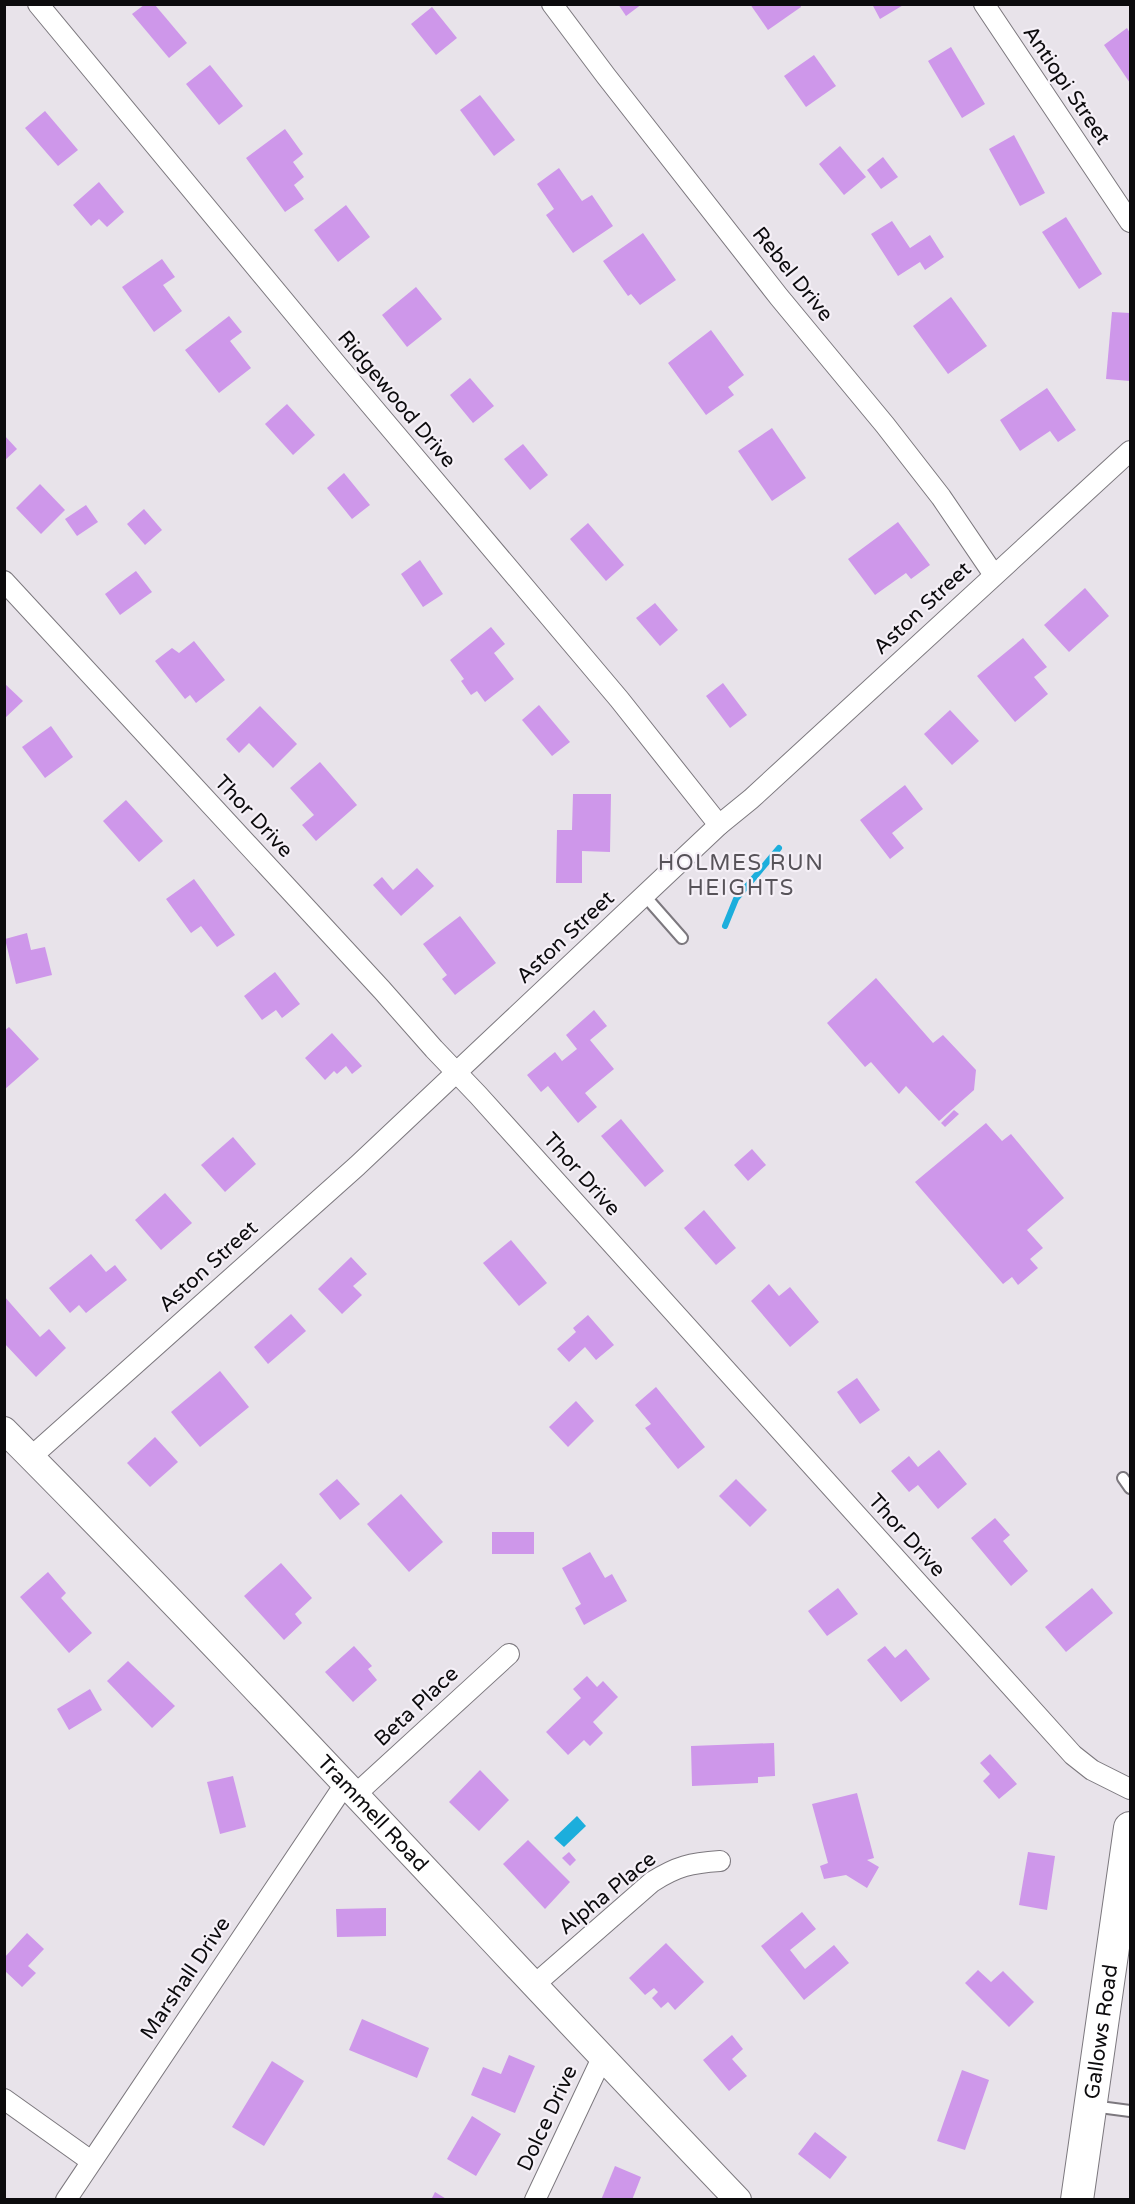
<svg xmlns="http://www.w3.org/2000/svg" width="1135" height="2204" viewBox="0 0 1135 2204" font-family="'Varela Round',sans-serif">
<rect width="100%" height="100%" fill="#e8e3ea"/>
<polygon fill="#1caedc" points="577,1816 586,1826 564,1847 554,1838"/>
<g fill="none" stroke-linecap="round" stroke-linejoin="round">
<polyline stroke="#1caedc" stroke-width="6" points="725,926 736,899 779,848"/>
</g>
<g fill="#ce97ea">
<polygon points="618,4 642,4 626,16"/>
<polygon points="750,4 800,4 801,7 768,30"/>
<polygon points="872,4 905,4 880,19"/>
<polygon points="144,5 155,5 187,43 169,58 132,14"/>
<polygon points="432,7 457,38 436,55 411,24"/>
<polygon points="1127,28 1130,33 1130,83 1104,45"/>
<polygon points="951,47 985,104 962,118 928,61"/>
<polygon points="814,55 836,86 806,107 784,76"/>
<polygon points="210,65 243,106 219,125 186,84"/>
<polygon points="480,95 515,140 494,156 460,110"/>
<polygon points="45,111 78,150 58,166 25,128"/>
<polygon points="285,129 303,154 293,162 304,177 294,185 304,199 285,212 246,158"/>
<polygon points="1014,135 1045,193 1020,206 989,149"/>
<polygon points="840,146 866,177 844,195 819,164"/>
<polygon points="883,157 898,177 881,189 867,170"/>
<polygon points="559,168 582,201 592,195 613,226 573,253 546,215 554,209 537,184"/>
<polygon points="99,182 124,212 107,227 99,219 91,226 73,205"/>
<polygon points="346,205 370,237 338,262 314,230"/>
<polygon points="1066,217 1102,274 1079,289 1042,232"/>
<polygon points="892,221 910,248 930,235 944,257 925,270 920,262 898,276 871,234"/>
<polygon points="643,233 676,280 640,305 631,294 628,296 603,261"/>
<polygon points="162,259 175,277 163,285 182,311 154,332 122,287"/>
<polygon points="416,287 442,319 407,347 382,315"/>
<polygon points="951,297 987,346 948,374 913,326"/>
<polygon points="1112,312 1130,313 1130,381 1106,379"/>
<polygon points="229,316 242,332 230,341 251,368 219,393 185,350"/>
<polygon points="711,330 744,375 728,387 734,395 706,415 668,363"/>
<polygon points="470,378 494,406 473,423 450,395"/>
<polygon points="1047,388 1076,430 1058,442 1050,431 1020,451 1000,420"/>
<polygon points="287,404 315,435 293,455 265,424"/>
<polygon points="772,428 806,478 772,501 738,451"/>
<polygon points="4,435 17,449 4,461"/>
<polygon points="523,444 548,475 530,490 504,459"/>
<polygon points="344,473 370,505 352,519 327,488"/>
<polygon points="40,484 65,510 41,534 16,508"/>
<polygon points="86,505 98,522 77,536 65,519"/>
<polygon points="144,509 162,530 145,545 127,524"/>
<polygon points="898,522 930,565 911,579 906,573 875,595 848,559"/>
<polygon points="588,523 624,565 606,581 570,539"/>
<polygon points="420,560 443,594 423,607 401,574"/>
<polygon points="136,571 152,592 120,615 105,594"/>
<polygon points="1085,588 1109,616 1069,652 1044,625"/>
<polygon points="655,603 678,630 660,646 636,618"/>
<polygon points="491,627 505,644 494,653 514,679 485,702 477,691 471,695 461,681 464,679 450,660"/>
<polygon points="1023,638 1047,667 1034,677 1048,694 1015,722 977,676"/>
<polygon points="194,641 225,680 196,703 190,695 185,699 155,661 172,648 179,653"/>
<polygon points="4,683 23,701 4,719"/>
<polygon points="723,683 747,715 730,728 706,696"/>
<polygon points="539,705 570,742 552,756 522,720"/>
<polygon points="260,706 297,744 273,768 249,743 239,753 226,739"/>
<polygon points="950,710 979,741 952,765 924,734"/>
<polygon points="51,726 73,757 45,778 22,747"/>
<polygon points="320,762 357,805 316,841 302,825 314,815 290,788"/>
<polygon points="905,785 923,809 892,833 904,848 890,859 860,820"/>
<polygon points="573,794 611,794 610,852 582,851 582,883 556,883 557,830 572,830"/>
<polygon points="126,800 163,841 139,862 103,821"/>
<polygon points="417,868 434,886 401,916 373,885 382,877 393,890"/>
<polygon points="194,879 235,935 217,947 201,926 191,933 166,899"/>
<polygon points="460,916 496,963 455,995 442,979 447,975 423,944"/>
<polygon points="27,933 31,950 45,947 52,975 16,984 5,939"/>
<polygon points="275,972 300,1004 282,1018 276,1010 262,1020 244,996"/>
<polygon points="876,978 933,1043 943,1035 976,1070 974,1090 939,1121 906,1086 899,1094 871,1062 865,1067 827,1023"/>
<polygon points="594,1010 607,1026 590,1040 614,1069 585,1093 597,1107 578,1123 548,1086 541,1092 527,1075 555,1052 562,1061 577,1049 566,1035"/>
<polygon points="9,1027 39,1059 4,1090 4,1031"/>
<polygon points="332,1033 362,1066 352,1074 346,1066 337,1074 334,1071 325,1080 305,1058"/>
<polygon points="954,1110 959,1114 945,1127 941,1123"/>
<polygon points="621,1119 664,1171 645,1187 601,1136"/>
<polygon points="986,1123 1002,1141 1011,1134 1064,1198 1027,1230 1043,1248 1030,1259 1038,1268 1018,1285 1012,1277 1003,1284 915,1182"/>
<polygon points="233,1137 256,1164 225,1192 201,1165"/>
<polygon points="752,1149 766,1165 748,1181 734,1165"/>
<polygon points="165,1193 192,1223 161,1250 135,1220"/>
<polygon points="704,1210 736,1248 716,1265 684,1228"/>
<polygon points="511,1240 547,1283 519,1306 483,1263"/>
<polygon points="91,1254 106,1272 115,1265 127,1280 86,1313 79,1305 70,1313 49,1288"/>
<polygon points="351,1257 367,1274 353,1286 362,1295 342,1314 318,1289"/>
<polygon points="769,1284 779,1296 790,1287 819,1322 790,1347 751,1301"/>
<polygon points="4,1296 40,1337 49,1329 66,1348 36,1377 4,1343"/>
<polygon points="291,1314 306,1331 268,1364 254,1347"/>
<polygon points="588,1315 614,1345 596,1360 585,1347 569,1362 557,1349 576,1332 573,1328"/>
<polygon points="220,1371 249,1407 200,1447 171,1412"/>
<polygon points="857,1378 880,1410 860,1424 837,1392"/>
<polygon points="656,1387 705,1447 678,1469 645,1428 651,1424 635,1405"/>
<polygon points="576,1401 594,1421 568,1447 549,1427"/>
<polygon points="155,1437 178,1462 150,1487 127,1463"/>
<polygon points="939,1450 967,1484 938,1509 918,1485 909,1492 891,1471 909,1456 918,1467"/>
<polygon points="337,1479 360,1504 340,1520 319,1494"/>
<polygon points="736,1479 767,1510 750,1527 719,1496"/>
<polygon points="401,1494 443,1542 409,1572 367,1524"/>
<polygon points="995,1518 1010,1535 1003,1541 1028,1571 1011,1586 971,1538"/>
<rect x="492" y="1532" width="42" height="22"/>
<polygon points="590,1552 605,1578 612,1574 627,1601 584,1625 575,1608 581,1604 562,1568"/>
<polygon points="281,1563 312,1598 295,1614 302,1623 284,1640 244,1596"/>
<polygon points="48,1572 66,1593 61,1598 92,1633 69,1653 20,1597"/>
<polygon points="838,1588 858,1614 827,1636 808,1611"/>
<polygon points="1092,1588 1113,1613 1066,1652 1045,1627"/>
<polygon points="354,1646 372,1666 368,1669 377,1680 353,1702 325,1672"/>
<polygon points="885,1646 895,1658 906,1649 930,1679 901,1702 867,1660"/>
<polygon points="128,1661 175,1706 152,1728 107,1681"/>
<polygon points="587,1676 597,1687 603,1681 618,1697 593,1722 603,1733 590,1746 584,1740 568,1755 546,1732 581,1698 573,1689"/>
<polygon points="90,1689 102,1710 69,1730 57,1709"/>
<polygon points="774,1743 775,1776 758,1777 758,1783 692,1786 691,1746"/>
<polygon points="990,1754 1017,1784 999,1799 983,1781 990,1774 980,1763"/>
<polygon points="480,1770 509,1800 479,1831 449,1802"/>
<polygon points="233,1776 246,1827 220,1834 207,1782"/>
<polygon points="857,1793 874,1858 867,1860 879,1867 867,1888 846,1875 824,1879 820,1866 828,1863 812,1804"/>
<polygon points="528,1840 570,1882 545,1909 503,1864"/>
<polygon points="569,1852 576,1860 570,1866 562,1858"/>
<polygon points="1028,1852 1055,1856 1047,1910 1019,1905"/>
<polygon points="386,1908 386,1936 337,1937 336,1909"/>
<polygon points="802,1912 816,1929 790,1950 805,1969 834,1945 849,1963 804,2000 761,1946"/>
<polygon points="27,1933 44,1949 28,1966 36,1973 22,1987 4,1970 4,1958"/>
<polygon points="666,1943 704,1982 675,2010 668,2002 661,2008 652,1998 658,1992 654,1988 645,1995 629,1978"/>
<polygon points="978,1970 991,1982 1003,1971 1034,2002 1009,2027 965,1983"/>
<polygon points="362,2019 429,2048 417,2078 349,2050"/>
<polygon points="732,2035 743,2049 732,2059 747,2076 729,2091 703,2060"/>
<polygon points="509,2055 535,2066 515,2113 471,2095 483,2067 501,2074"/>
<polygon points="272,2061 304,2081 264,2146 232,2127"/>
<polygon points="962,2070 989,2080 965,2150 937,2141"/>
<polygon points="472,2116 501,2134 476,2176 447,2159"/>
<polygon points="815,2132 847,2157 830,2179 798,2154"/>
<polygon points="615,2166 641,2177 632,2200 601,2200"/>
<polygon points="435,2192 448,2200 431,2200"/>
</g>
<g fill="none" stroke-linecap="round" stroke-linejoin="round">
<g stroke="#7c787e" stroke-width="14">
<g id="service">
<polyline points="645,896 682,938"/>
<polyline points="1123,1478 1130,1488"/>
<polyline points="1092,2106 1130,2111"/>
</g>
</g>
<g stroke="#7c787e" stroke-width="22">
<g id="minor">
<polyline points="38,4 337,365 619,699 719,825"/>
<polyline points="552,4 606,76 779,297 885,425 941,497 994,575"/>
<polyline points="984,4 1130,222"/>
<polyline points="4,581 382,990 434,1049 478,1095 1073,1755 1092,1770 1130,1789"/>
<polyline points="31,1457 357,1166 719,825 751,799 1130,451"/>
<polyline points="356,1794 509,1654"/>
<path d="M 534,1985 L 652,1882 C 677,1866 691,1863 720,1861"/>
<polyline points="4,2099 91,2161"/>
<polyline points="66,2200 345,1784"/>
<polyline points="535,2200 602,2058"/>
</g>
</g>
<g stroke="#7c787e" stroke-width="28">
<g id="tertiary">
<path id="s1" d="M 4,1430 C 254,1681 493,1944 738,2200"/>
</g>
</g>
<g stroke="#7c787e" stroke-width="34">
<g id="primary">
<path id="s2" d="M 1077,2200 L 1130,1828"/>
</g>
</g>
<use href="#service" stroke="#fff" stroke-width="10"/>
<use href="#minor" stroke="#fff" stroke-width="20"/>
<use href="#tertiary" stroke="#fff" stroke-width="26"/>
<use href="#primary" stroke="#fff" stroke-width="32"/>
</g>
<g text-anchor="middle" stroke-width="4.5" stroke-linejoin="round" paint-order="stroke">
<g font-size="21" fill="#0c0b0d" stroke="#f5f0f7">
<text transform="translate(1067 85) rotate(56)" y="7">Antiopi Street</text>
<text transform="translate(793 274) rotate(51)" y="7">Rebel Drive</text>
<text transform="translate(397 399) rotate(50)" y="7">Ridgewood Drive</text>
<text transform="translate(922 608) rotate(-43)" y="7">Aston Street</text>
<text transform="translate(254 816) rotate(47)" y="7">Thor Drive</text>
<text transform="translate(565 937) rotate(-43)" y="7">Aston Street</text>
<text transform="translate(582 1174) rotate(48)" y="7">Thor Drive</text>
<text transform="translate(208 1266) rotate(-42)" y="7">Aston Street</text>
<text transform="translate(907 1535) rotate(48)" y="7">Thor Drive</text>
<text transform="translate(416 1706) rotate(-43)" y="7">Beta Place</text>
<text dy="7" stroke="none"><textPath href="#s1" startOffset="532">Trammell Road</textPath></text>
<text transform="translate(607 1893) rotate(-39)" y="7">Alpha Place</text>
<text transform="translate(185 1978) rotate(-56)" y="7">Marshall Drive</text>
<text dy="7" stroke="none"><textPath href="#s2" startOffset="170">Gallows Road</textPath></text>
<text transform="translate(547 2118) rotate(-65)" y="7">Dolce Drive</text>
</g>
<g font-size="22" letter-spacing="1.5" fill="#575359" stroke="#f5f0f7">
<text x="741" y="870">HOLMES RUN<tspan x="741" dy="25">HEIGHTS</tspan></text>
</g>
</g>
<rect width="1135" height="2204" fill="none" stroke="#0c0b0d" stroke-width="12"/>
</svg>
